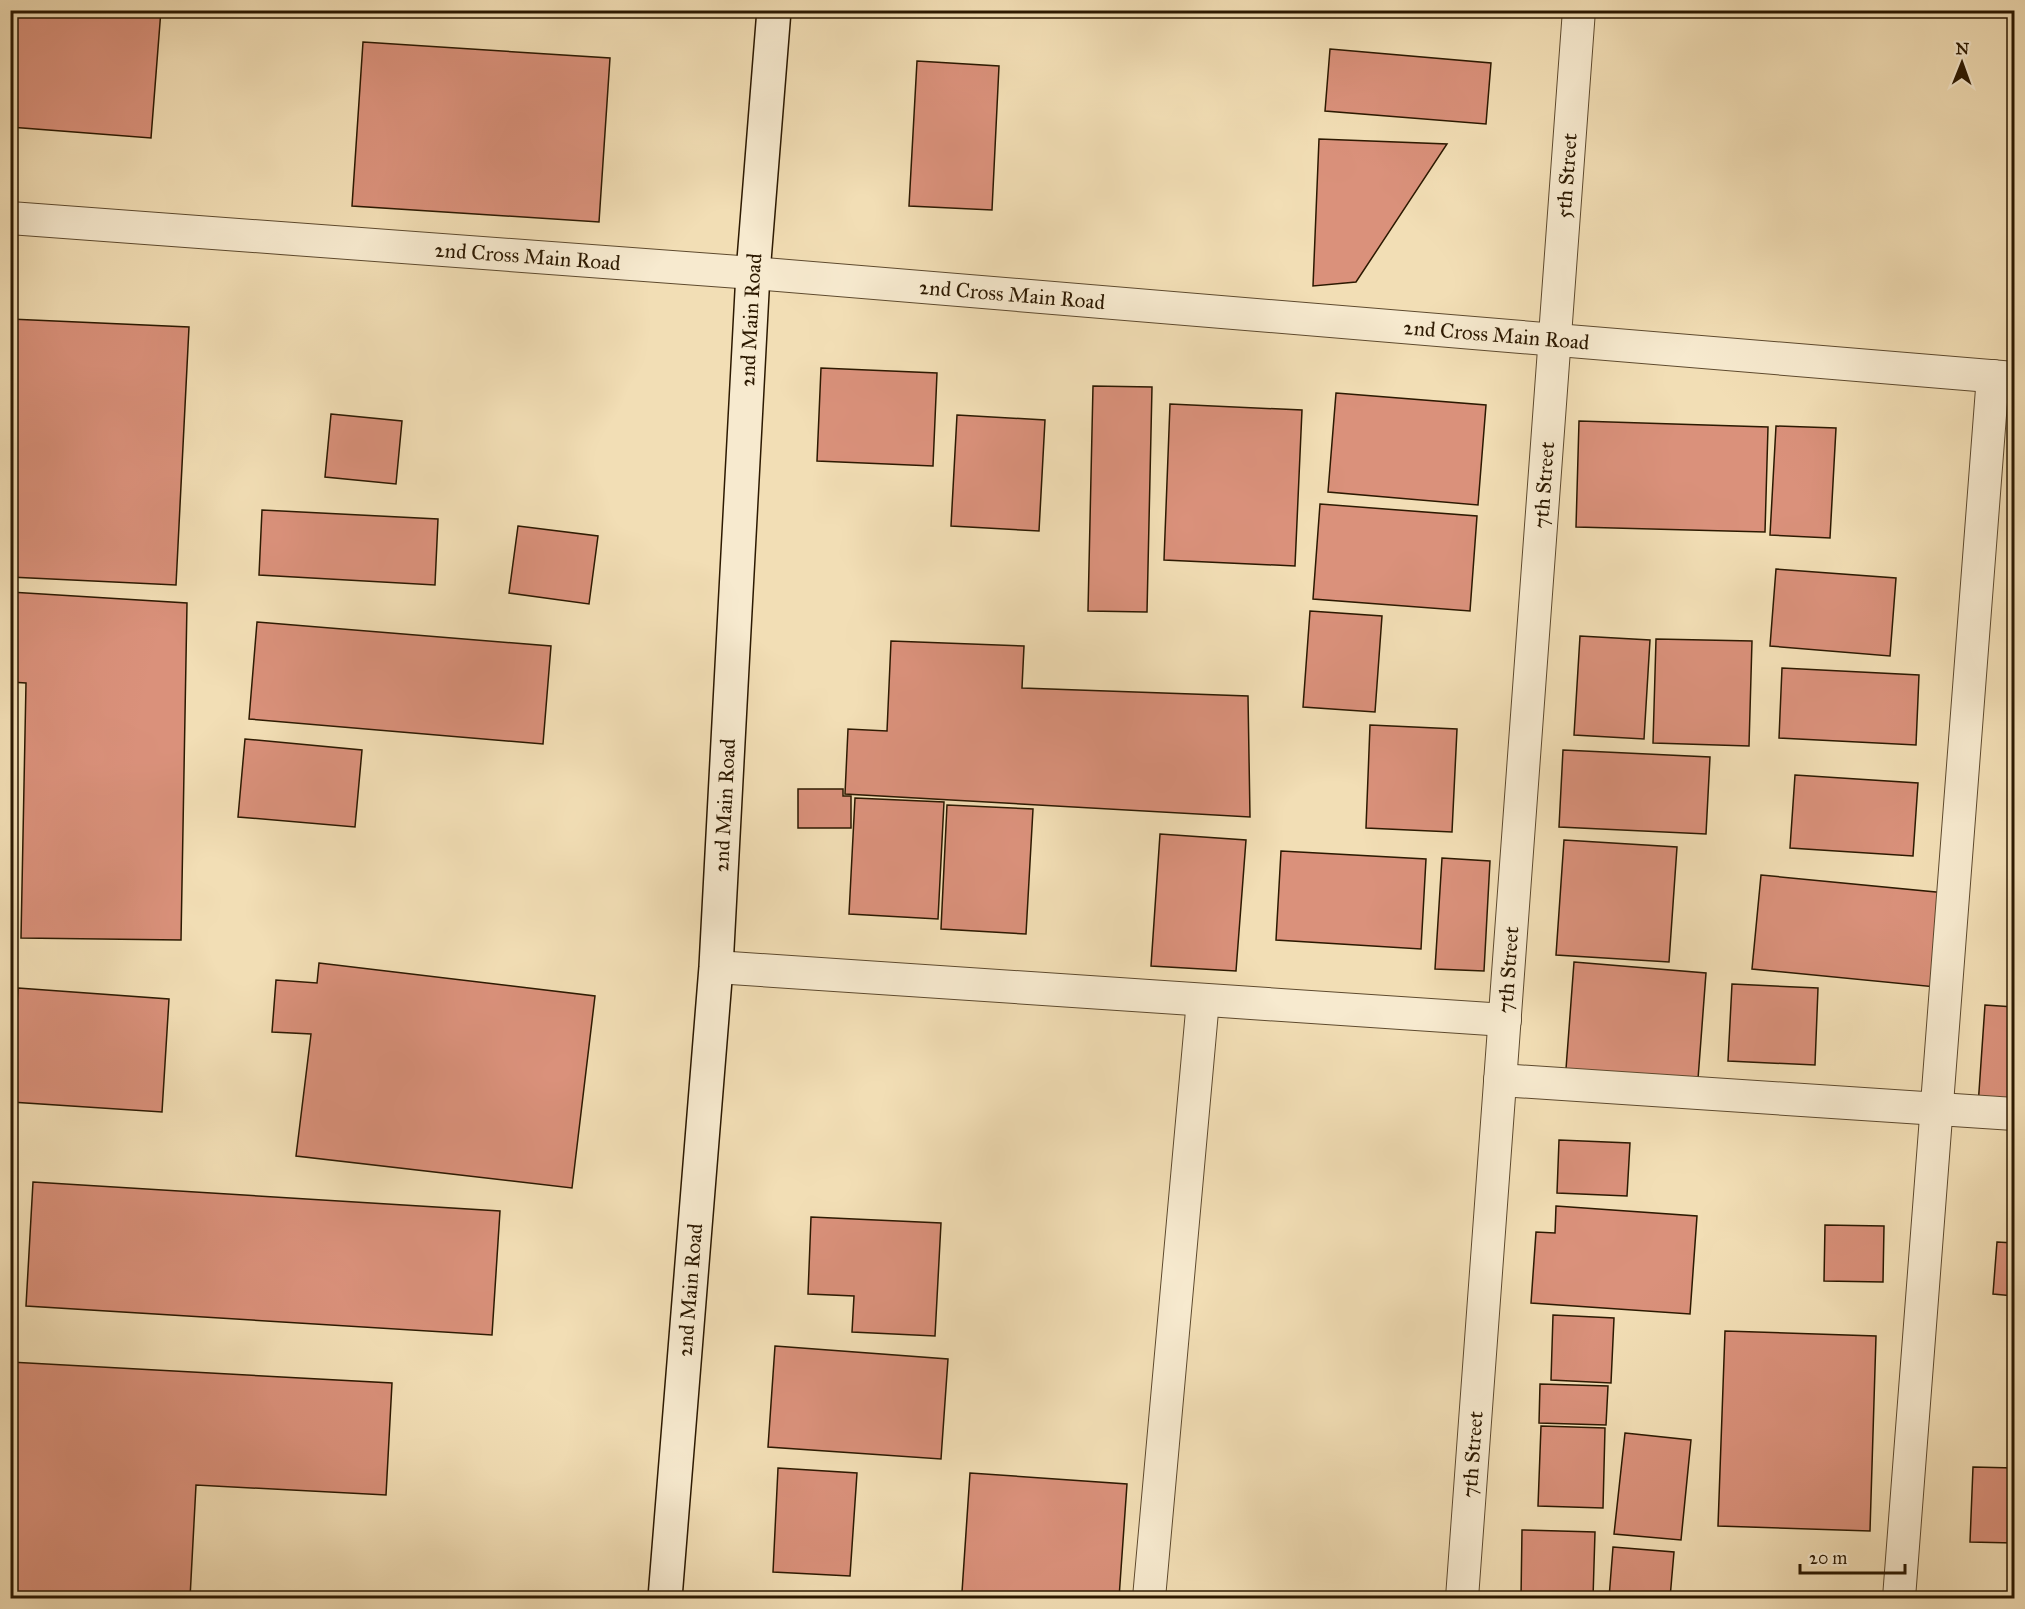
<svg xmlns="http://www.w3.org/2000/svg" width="2025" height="1609" viewBox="0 0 2025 1609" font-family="'IM FELL Great Primer',serif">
<rect width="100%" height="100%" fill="#f2deb5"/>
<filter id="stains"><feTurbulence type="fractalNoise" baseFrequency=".00333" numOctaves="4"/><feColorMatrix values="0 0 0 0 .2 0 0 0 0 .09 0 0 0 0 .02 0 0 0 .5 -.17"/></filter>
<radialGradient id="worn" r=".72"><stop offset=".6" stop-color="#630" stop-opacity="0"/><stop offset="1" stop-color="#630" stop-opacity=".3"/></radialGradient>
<g fill="#da917b" stroke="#2c1901" stroke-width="1.5">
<polygon points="10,10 161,10 151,138 10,127"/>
<polygon points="363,42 610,58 599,222 352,206"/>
<polygon points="1330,49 1491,63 1486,124 1325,111"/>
<polygon points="917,61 999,66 992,210 909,206"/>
<polygon points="1319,139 1447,144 1356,282 1313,286"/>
<polygon points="10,319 189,327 176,585 10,577"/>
<polygon points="821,368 937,373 933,466 817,461"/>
<polygon points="1093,386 1152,387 1147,612 1088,611"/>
<polygon points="1336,393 1486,405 1478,505 1328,492"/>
<polygon points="1170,404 1302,410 1295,566 1164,560"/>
<polygon points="331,414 402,421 396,484 325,477"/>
<polygon points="957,415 1045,420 1039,531 951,526"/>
<polygon points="1579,421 1768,427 1765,532 1576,527"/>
<polygon points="1776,426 1836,428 1830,538 1770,535"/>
<polygon points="1320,504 1477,516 1470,611 1313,599"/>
<polygon points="262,510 438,519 435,585 259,575"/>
<polygon points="518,526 598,536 589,604 509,593"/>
<polygon points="1776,569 1896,578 1890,656 1770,646"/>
<polygon points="10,592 187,603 181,940 21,938 26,683 10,682"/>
<polygon points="1310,611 1382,616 1375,712 1303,707"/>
<polygon points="257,622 551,646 543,744 249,719"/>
<polygon points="1580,636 1650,640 1644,739 1574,735"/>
<polygon points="1656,639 1752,641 1749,746 1653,743"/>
<polygon points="891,641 1024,646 1022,688 1248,696 1250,817 845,794 848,729 887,731"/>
<polygon points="1782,668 1919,675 1916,745 1779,738"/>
<polygon points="1370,725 1457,729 1452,832 1366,828"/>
<polygon points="245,739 362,750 355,827 238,817"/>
<polygon points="1563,750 1710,757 1706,834 1559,827"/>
<polygon points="1795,775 1918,783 1913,856 1790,848"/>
<polygon points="798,789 843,789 843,796 851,796 851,828 798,828"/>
<polygon points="855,798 944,802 938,919 849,914"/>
<polygon points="947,805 1033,809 1026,934 941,929"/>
<polygon points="1160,834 1246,840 1236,971 1151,966"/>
<polygon points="1564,840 1677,847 1669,962 1556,955"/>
<polygon points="1281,851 1426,859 1421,949 1276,940"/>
<polygon points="1442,858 1490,861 1484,971 1435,969"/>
<polygon points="1761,875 1946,893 1936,987 1752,969"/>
<polygon points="1574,962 1706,973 1698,1079 1566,1069"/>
<polygon points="319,963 595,996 572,1188 296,1156 311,1034 272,1032 276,980 317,983"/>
<polygon points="1732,984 1818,988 1815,1065 1728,1061"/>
<polygon points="18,988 169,999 162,1112 11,1102"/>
<polygon points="1985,1005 2014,1007 2014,1108 1978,1106"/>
<polygon points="1559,1140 1630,1143 1627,1196 1557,1193"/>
<polygon points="33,1182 500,1211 492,1335 26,1306"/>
<polygon points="1556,1206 1697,1216 1690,1314 1531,1303 1536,1232 1555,1233"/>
<polygon points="811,1217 941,1223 935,1336 852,1332 854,1296 808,1294"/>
<polygon points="1825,1225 1884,1226 1883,1282 1824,1281"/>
<polygon points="1997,1242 2014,1243 2014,1296 1993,1294"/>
<polygon points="1553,1315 1614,1318 1611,1383 1551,1380"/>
<polygon points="1725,1331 1876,1336 1870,1531 1718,1526"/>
<polygon points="775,1346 948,1359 941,1459 768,1447"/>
<polygon points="10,1362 392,1383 386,1495 196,1485 190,1598 10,1598"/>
<polygon points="1540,1384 1608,1386 1606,1425 1539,1423"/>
<polygon points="1541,1426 1605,1428 1603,1508 1538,1506"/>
<polygon points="1625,1433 1691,1440 1681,1540 1614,1534"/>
<polygon points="1973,1467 2014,1468 2014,1543 1970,1542"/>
<polygon points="778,1468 857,1473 850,1576 773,1572"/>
<polygon points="970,1473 1127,1484 1119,1598 1049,1598 962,1592"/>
<polygon points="1522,1530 1595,1532 1593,1598 1521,1598"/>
<polygon points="1613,1547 1674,1552 1670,1598 1609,1598"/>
</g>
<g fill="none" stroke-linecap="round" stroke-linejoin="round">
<g stroke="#5e4a2e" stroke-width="34">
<g id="street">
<path id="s1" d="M 10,218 L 753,273 L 2014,378"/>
<polyline points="716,967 1505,1020"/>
<polyline points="1500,1080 2014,1114"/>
<polyline points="1149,1598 1203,1000"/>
<path id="s2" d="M 1462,1598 L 1579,10"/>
<polyline points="1899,1598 1993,376"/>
</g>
</g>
<g stroke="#2c1901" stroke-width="36">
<g id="secondary">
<path id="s3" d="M 665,1598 L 716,967 L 753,273 L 774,10"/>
</g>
</g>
<use href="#street" stroke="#f7eacf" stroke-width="32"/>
<use href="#secondary" stroke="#f7eacf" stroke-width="33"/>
</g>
<g text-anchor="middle" stroke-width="4.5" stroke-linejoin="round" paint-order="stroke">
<g font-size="21" fill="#2c1901" stroke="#f7eacf">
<text dy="7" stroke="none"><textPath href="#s2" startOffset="1426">5th Street</textPath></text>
<text dy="7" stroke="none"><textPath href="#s1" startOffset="519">2nd Cross Main Road</textPath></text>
<text dy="7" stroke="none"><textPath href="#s1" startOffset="1005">2nd Cross Main Road</textPath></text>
<text dy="7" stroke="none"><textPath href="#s3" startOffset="1281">2nd Main Road</textPath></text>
<text dy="7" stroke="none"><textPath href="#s1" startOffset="1491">2nd Cross Main Road</textPath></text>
<text dy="7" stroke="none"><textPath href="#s2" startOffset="1116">7th Street</textPath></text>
<text dy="7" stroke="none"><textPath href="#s3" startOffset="795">2nd Main Road</textPath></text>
<text dy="7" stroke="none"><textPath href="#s2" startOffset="630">7th Street</textPath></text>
<text dy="7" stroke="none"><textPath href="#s3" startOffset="309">2nd Main Road</textPath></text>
<text dy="7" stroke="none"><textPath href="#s2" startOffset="144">7th Street</textPath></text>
</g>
</g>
<rect width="2025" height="1609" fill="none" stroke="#f2deb5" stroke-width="36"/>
<rect x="12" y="12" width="2001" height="1585" fill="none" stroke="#2c1901" stroke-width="3"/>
<rect x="18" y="18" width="1989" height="1573" fill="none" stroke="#2c1901" stroke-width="1.5"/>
<g transform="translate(1962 63) rotate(1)" stroke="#f7eacf" stroke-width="4.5" paint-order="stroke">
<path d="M0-4.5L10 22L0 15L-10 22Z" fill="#2c1901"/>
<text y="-9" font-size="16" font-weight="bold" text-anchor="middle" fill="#2c1901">N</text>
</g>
<path d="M1800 1564v9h105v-9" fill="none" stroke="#2c1901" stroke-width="3"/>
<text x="1809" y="1564" font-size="18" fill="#2c1901" stroke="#f7eacf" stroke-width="4.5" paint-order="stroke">20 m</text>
<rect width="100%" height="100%" filter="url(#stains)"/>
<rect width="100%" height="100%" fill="url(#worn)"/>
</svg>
